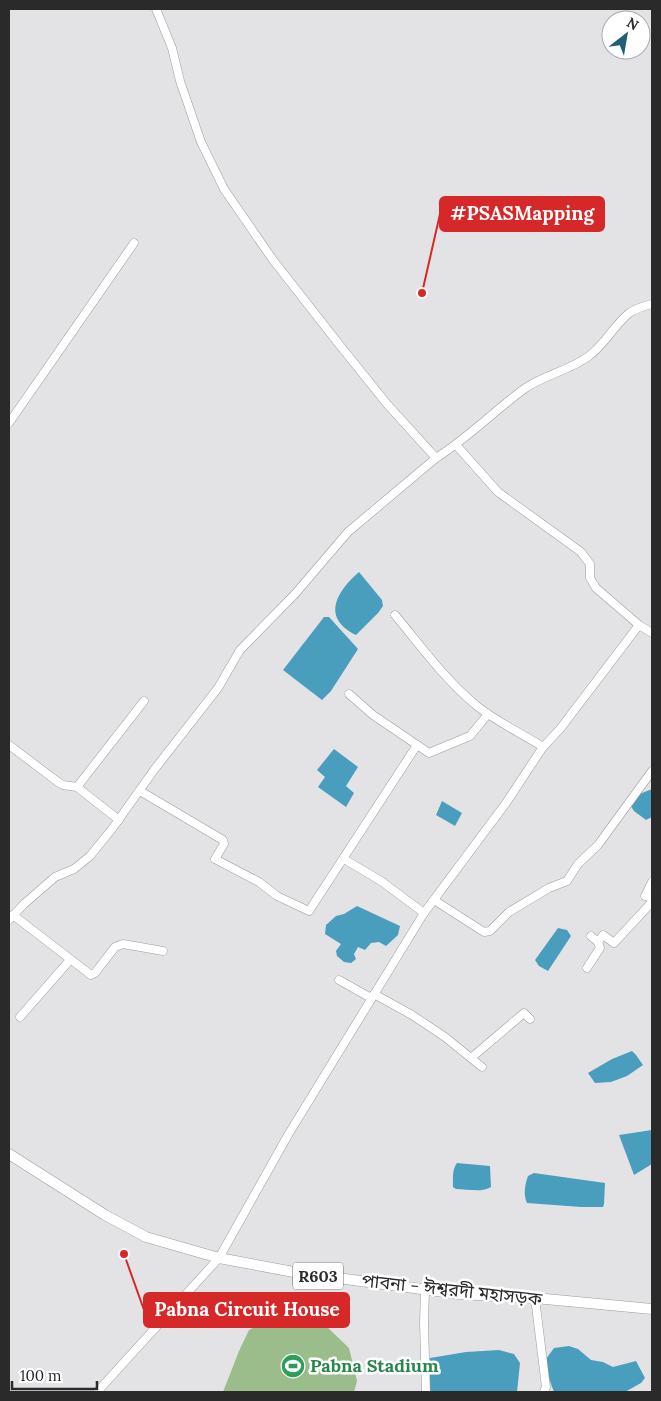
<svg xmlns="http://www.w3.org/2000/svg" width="661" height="1401" viewBox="0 0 661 1401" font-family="Lora,'Noto Sans Bengali',serif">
<rect width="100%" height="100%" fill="#e3e3e6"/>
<polygon fill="#9abd8b" points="301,1316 324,1324 349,1348 357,1381 354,1392 223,1392 239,1351 249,1330 272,1317"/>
<g fill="#4a9ebd">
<path d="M 359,572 L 382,600 L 383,606 L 378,613 L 356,635 C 321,618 336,592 359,572 Z"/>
<polygon points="324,617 329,617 358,649 331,691 322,700 283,670"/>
<polygon points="334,749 358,767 346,786 354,793 346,807 318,787 325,777 317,770"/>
<polygon points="652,789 652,817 646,820 634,811 630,805 637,795"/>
<polygon points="442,801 462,813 455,826 436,815"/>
<polygon points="357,906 400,926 398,935 386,946 379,942 371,943 365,950 358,947 354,954 356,959 351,963 344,962 337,956 336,951 341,944 325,934 326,925 336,916 344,914"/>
<polygon points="558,928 567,930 571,936 548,971 539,966 535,960"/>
<polygon points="632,1051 636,1055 643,1065 627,1076 611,1082 595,1083 588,1073 612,1059"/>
<polygon points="652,1130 652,1164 634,1175 619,1135"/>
<path d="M 457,1163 L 490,1166 L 491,1187 C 482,1193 467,1189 456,1189 L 453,1187 C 453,1179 452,1169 457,1163 Z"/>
<path d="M 534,1173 L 605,1183 L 604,1204 L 603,1207 L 581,1207 L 527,1203 C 523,1195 525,1184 528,1176 Z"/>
<polygon points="569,1346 578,1349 591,1360 603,1362 613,1367 636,1361 645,1378 641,1383 625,1392 554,1392 548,1376 546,1359 554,1348"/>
<polygon points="499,1350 514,1354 520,1363 517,1392 429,1392 430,1358 466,1352"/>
</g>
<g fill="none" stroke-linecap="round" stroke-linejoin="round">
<g stroke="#9c9c9e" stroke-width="9">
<g id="minor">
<path d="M 156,9 L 172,48 L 180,81 L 201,142 L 224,189 L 273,260 L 338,343 L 387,404 L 436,458 C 468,438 494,411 524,389 C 543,375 569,371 589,356 C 605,344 613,327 628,314 C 634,309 644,306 652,304"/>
<polyline points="9,423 134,243"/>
<polyline points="456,445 498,492 581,552 590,564 590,578 596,588 639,625 652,633"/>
<path d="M 395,615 C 421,646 446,681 477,706 C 497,722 521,733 543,747"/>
<polyline points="349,694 373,715 429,753 470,736 488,714"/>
<polyline points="9,745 58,782 63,785 77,787 144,701"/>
<polyline points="77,787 119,820"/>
<polyline points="140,791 223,840 224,844 215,859 259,882 277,896 309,911 417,745"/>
<polyline points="344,859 381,881 424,913"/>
<polyline points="652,882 645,896 652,898"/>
<polyline points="434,900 484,932 490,931 509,912 549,888 567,881 578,864 598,845 652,771"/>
<polyline points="13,915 91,975 95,973 115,947 123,944 163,951"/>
<polyline points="9,920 24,904 55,877 74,869 90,856 112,829 154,770 218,688 240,650 295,594 348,532 436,458"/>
<polyline points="591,936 598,942 603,935 614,943 652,902"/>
<polyline points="587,968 600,948 598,942"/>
<polyline points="339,980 371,998"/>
<polyline points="374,994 412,1015 445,1037 482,1067"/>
<polyline points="20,1017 70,960"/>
<polyline points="471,1058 524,1013 530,1019"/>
<polyline points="425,1289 424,1323 426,1392"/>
<polyline points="535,1298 546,1387 544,1392"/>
<polyline points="97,1392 219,1258 288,1135 424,913 506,803 543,747 560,729 639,625"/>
</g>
</g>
<g stroke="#9c9c9e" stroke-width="11">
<polyline id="major" points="9,1154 105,1215 146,1237 219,1258 299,1273 460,1294 535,1298 652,1309"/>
</g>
<use href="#minor" stroke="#fff" stroke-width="8"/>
<use href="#major" stroke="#fff" stroke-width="10"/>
</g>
<defs>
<g id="stadium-disc" transform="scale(1.25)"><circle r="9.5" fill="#2e9e5b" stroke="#fff"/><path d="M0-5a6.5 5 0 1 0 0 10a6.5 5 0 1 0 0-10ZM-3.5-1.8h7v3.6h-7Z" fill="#fff"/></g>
</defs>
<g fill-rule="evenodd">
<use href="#stadium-disc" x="293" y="1366"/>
</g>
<g text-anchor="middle" stroke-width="5" stroke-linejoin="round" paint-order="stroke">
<rect fill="#fff" stroke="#6a6a6b" stroke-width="1" x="293" y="1262.5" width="50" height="27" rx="4"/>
<g font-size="16" font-weight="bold" fill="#2a2a2b">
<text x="318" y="1282">R603</text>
</g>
<g font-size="18" fill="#2a2a2b" stroke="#fff">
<text transform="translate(452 1290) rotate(6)" y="6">পাবনা - ঈশ্বরদী মহাসড়ক</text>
</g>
<g font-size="18" font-weight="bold" fill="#27864d" stroke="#fff" text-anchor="start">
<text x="310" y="1372">Pabna Stadium</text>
</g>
</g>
<path fill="none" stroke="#d62828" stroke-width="2" d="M422 293L440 214M124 1254L144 1310"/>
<g fill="#d62828" stroke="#fff" stroke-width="2">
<circle cx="422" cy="293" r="5"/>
<circle cx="124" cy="1254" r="5"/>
</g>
<g fill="#d62828" stroke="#d62828" stroke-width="2">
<rect x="440" y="197" width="164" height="34" rx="5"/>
<rect x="144" y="1293" width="205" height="34" rx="5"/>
</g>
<g font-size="19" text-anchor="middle" font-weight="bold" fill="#fff">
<text x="522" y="220">#PSASMapping</text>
<text x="247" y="1316">Pabna Circuit House</text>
</g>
<rect width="661" height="1401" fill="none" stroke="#2a2a2b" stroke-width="20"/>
<g transform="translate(626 35) rotate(31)"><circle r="24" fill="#ffffff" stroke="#aaaaaa"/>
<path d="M0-4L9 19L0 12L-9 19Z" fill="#205f75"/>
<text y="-8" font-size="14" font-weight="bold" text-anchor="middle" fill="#2a2a2b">N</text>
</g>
<path d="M12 1381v8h85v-8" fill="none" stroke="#2a2a2b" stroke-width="2.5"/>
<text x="20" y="1381" font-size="15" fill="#2a2a2b" stroke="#ffffff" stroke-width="4" paint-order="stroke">100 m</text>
</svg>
